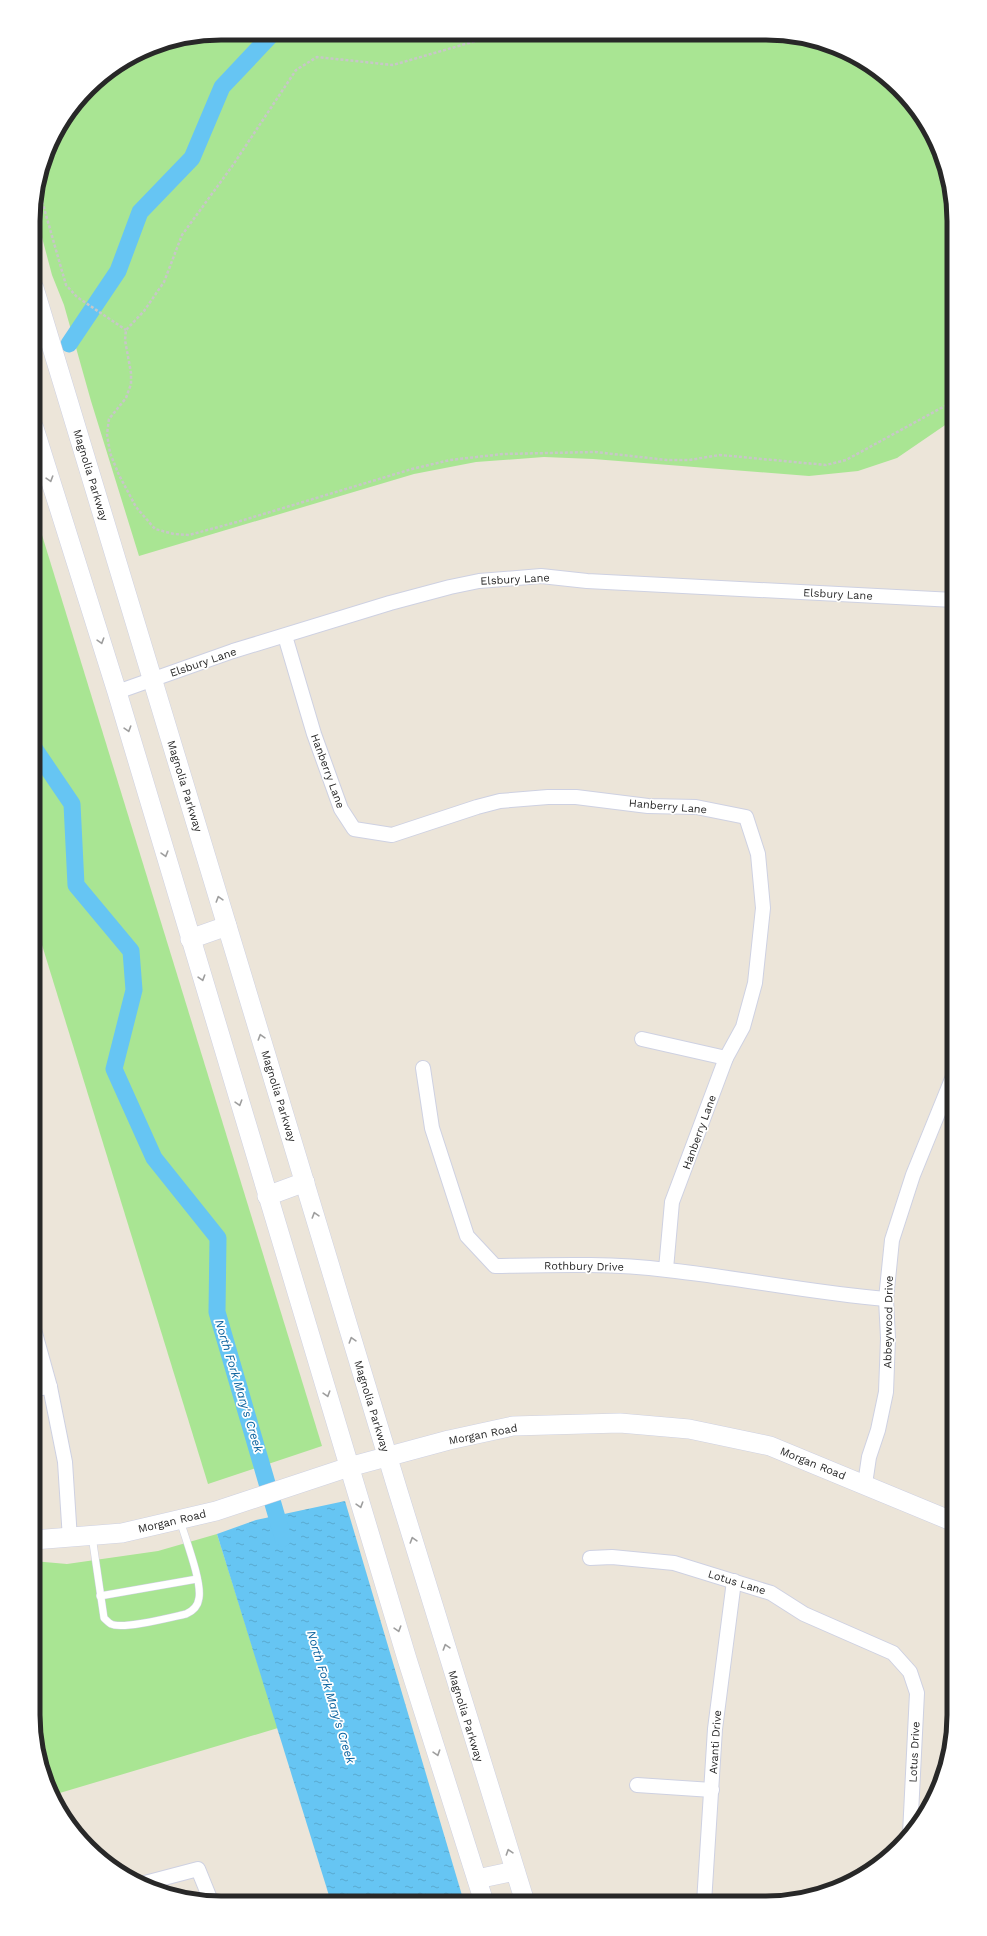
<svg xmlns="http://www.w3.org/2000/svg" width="987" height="1936" viewBox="0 0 987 1936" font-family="'Work Sans',sans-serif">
<defs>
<pattern id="water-ripples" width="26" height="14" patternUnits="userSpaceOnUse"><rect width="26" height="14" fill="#66c5f3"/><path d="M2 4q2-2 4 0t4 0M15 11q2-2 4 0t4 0" fill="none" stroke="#58a9d0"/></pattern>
</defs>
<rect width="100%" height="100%" fill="#ece5d9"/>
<g fill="#a9e593">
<polygon points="221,33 802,37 849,52 890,80 922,117 944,161 954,221 954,419 897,458 858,471 809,476 593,459 544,457 476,462 414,474 139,556 91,401 64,305 52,275 35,211 35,197 53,138 97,80 150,47"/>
<polygon points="34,509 322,1446 208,1484 34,919"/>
<polygon points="217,1534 278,1728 53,1795 43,1775 33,1715 33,1561 67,1564 158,1551"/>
</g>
<polygon fill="url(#water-ripples)" points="345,1501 464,1902 331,1902 217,1534 256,1520"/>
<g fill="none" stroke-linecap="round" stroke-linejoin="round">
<g stroke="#66c5f3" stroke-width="17">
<polyline points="69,344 118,271 140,212 192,158 222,87 273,33"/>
<polyline points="34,748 72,804 76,885 131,951 134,990 114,1069 154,1158 218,1238 217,1312 283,1538"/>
</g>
<g stroke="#ced1e2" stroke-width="8">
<g id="lane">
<path d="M 92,1536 L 104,1618 C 106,1620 109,1623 111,1624 C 122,1630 172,1617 186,1614 C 193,1611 198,1606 199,1598 C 202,1581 185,1538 180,1520"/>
<polyline points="100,1596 197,1579"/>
</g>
</g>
<g stroke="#ced1e2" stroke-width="16">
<g id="street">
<polyline points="285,636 314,734 341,809 354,829 392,835 477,807 500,801 548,797 576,797 648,806 696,807 746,817 758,854 763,908 755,983 743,1027 726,1058 672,1202 666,1269"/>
<polyline points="117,692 233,651 390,603 450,587 479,581 541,576 587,581 954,600"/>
<polyline points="642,1039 726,1058"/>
<path d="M 423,1068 L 432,1128 L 467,1236 L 495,1266 C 553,1265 610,1263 667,1270 C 741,1278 813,1293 886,1299"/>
<polyline points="33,1326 50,1387 65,1462 70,1539"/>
<polyline points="33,1389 50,1387"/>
<polyline points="865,1484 869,1457 878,1430 886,1392 888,1338 886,1299 892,1240 913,1175 954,1074"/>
<polyline points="590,1558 612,1557 674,1563 771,1593 804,1614 893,1653 910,1672 917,1693 910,1834"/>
<polyline points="637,1785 712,1790"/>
<polyline points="141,1884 198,1869 211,1901"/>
<polyline points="704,1903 715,1729 734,1581"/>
</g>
</g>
<g stroke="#ced1e2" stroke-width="20">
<g id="secondary">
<polyline points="34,288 397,1488 525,1902"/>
<polyline points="34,428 117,692 407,1659 484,1902"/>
<polyline points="190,939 227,926"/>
<polyline points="267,1196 305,1182"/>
<polyline points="33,1540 122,1533 216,1511 349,1467 449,1440 513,1426 620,1423 689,1429 770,1446 954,1522"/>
<polyline points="477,1879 515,1871"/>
</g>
</g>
<g stroke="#c7c7c7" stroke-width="2.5" stroke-dasharray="3 2" stroke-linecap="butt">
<polyline points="534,35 493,36 393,65 317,57 296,70 233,165 182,235 164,282 144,311 126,330 125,340 131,373 131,384 126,398 109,419 107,434 110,453 119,475 136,507 155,529 174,534 189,535 237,522 412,469 450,460 503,454 595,452 667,460 689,460 720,455 826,465 846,460 954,401"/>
<polyline points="38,187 66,285 77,297 126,330"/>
</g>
<use href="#lane" stroke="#fff" stroke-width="7"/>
<use href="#street" stroke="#fff" stroke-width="14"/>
<use href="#secondary" stroke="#fff" stroke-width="19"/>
</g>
<defs><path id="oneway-chevron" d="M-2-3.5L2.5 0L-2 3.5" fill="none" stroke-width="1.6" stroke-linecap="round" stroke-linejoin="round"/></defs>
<g stroke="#9e9e9e">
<use href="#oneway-chevron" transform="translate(50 479) rotate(73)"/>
<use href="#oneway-chevron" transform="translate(101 641) rotate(73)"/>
<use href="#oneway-chevron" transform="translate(128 729) rotate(73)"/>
<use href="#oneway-chevron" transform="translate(165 854) rotate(74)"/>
<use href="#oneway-chevron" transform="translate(219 899) rotate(-107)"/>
<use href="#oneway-chevron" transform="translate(202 978) rotate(73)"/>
<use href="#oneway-chevron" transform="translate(261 1037) rotate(-107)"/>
<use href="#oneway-chevron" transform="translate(239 1103) rotate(73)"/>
<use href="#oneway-chevron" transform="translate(315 1215) rotate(-107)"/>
<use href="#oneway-chevron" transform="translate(352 1340) rotate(-107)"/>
<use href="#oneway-chevron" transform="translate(327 1394) rotate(73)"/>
<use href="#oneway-chevron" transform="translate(360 1505) rotate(73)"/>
<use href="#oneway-chevron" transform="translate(413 1540) rotate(-107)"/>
<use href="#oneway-chevron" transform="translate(398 1629) rotate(73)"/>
<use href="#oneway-chevron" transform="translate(446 1647) rotate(-107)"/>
<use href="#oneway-chevron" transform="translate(437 1753) rotate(72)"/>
<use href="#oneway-chevron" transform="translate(509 1852) rotate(-108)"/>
</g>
<g text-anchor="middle" stroke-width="3.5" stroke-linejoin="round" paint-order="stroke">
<g font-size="11" fill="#282828" stroke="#fff">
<text transform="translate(91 475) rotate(73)" y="4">Magnolia Parkway</text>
<text transform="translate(515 579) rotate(-3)" y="4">Elsbury Lane</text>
<text transform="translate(838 594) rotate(3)" y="4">Elsbury Lane</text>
<text transform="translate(203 662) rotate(-19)" y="4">Elsbury Lane</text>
<text transform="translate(328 771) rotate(70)" y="4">Hanberry Lane</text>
<text transform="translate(185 786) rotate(73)" y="4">Magnolia Parkway</text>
<text transform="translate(668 806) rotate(5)" y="4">Hanberry Lane</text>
<text transform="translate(279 1096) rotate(73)" y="4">Magnolia Parkway</text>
<text transform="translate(699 1132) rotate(-70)" y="4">Hanberry Lane</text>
<text transform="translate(584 1266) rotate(1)" y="4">Rothbury Drive</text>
<text transform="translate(888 1322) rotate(-89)" y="4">Abbeywood Drive</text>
<text transform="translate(372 1406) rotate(73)" y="4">Magnolia Parkway</text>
<text transform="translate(483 1434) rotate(-11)" y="4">Morgan Road</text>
<text transform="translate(813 1463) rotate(22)" y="4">Morgan Road</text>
<text transform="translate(172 1521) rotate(-13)" y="4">Morgan Road</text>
<text transform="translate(737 1582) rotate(17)" y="4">Lotus Lane</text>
<text transform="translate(466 1716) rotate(73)" y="4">Magnolia Parkway</text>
<text transform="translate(715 1742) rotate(-86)" y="4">Avanti Drive</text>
<text transform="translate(914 1752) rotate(-87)" y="4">Lotus Drive</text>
</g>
<g font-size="12" font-style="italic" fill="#07609d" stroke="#fff">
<text transform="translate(239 1386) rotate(73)" y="4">North Fork Mary's Creek</text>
<text transform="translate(331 1697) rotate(73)" y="4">North Fork Mary's Creek</text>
</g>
</g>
<path d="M0 0H987V1936H0ZM221 40H766A181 181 0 0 1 947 221V1715A181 181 0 0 1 766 1896H221A181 181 0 0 1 40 1715V221A181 181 0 0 1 221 40Z" fill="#fff" fill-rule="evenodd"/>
<path fill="none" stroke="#282828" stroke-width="5" d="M221 40H766A181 181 0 0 1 947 221V1715A181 181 0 0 1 766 1896H221A181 181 0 0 1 40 1715V221A181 181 0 0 1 221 40Z"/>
</svg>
